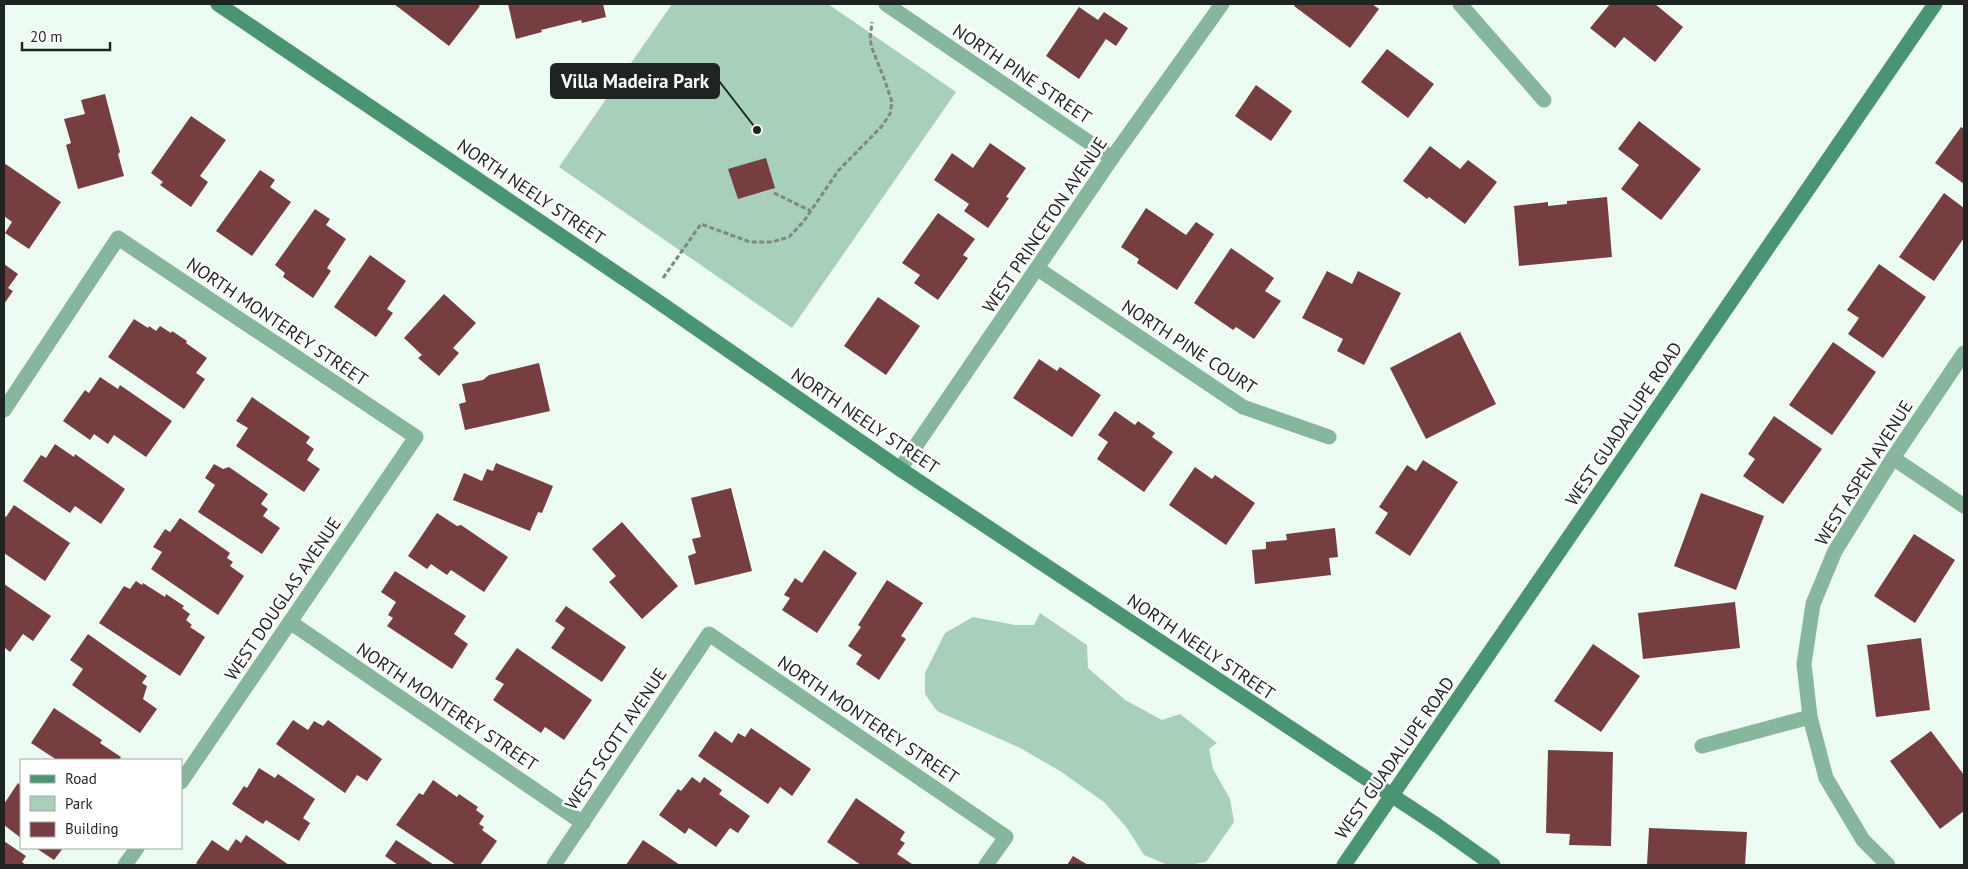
<svg xmlns="http://www.w3.org/2000/svg" width="1968" height="869" viewBox="0 0 1968 869" font-family="'PT Sans',sans-serif">
<rect width="100%" height="100%" fill="#ecfcf3"/>
<g fill="#a7cfba">
<polygon points="672,4 828,4 956,92 792,328 559,167"/>
<polygon points="1040,613 1087,645 1088,668 1125,700 1162,720 1180,714 1217,743 1209,749 1213,769 1230,799 1234,822 1206,862 1188,865 1168,865 1144,855 1127,828 1104,802 1060,771 1020,748 937,711 925,694 925,673 945,633 973,617 1015,625 1034,625"/>
</g>
<g fill="#773e41">
<polygon points="394,4 477,4 480,6 449,46"/>
<polygon points="508,4 603,4 606,17 582,23 581,20 541,30 542,32 516,39"/>
<polygon points="1296,4 1372,4 1379,9 1350,48 1294,6"/>
<polygon points="1610,4 1655,4 1683,27 1655,62 1624,37 1615,48 1590,28"/>
<polygon points="1079,7 1098,20 1104,12 1128,28 1116,46 1106,39 1079,79 1046,56"/>
<polygon points="1387,49 1434,84 1408,118 1361,82"/>
<polygon points="1256,85 1292,111 1271,141 1235,116"/>
<polygon points="105,94 120,152 118,154 124,176 78,189 66,145 71,143 64,119 85,114 81,100"/>
<polygon points="191,116 226,140 200,176 208,182 191,207 160,185 163,182 151,173"/>
<polygon points="1639,121 1701,169 1661,220 1621,189 1639,165 1618,149"/>
<polygon points="1961,127 1964,129 1964,184 1935,163"/>
<polygon points="990,143 1026,168 1006,197 1009,198 988,228 964,211 969,204 934,180 952,153 973,168"/>
<polygon points="1430,146 1460,169 1468,160 1497,182 1465,224 1429,197 1427,199 1403,181"/>
<polygon points="766,158 775,188 738,199 728,169"/>
<polygon points="4,163 61,202 29,249 5,233 12,222 4,216"/>
<polygon points="260,170 275,180 270,187 291,202 252,256 216,231"/>
<polygon points="1944,193 1964,208 1964,238 1934,281 1899,257"/>
<polygon points="1607,197 1612,257 1519,266 1514,206 1548,202 1548,206 1567,204 1567,201"/>
<polygon points="1146,208 1186,235 1196,222 1214,234 1177,290 1137,263 1139,259 1121,247"/>
<polygon points="315,209 330,219 326,225 346,239 327,268 331,271 313,298 283,277 285,273 275,265"/>
<polygon points="938,213 975,239 963,255 968,258 938,300 914,283 920,275 902,263"/>
<polygon points="1231,248 1274,278 1265,291 1281,301 1254,339 1236,327 1233,330 1194,303"/>
<polygon points="370,255 406,281 387,309 393,313 376,337 334,307"/>
<polygon points="4,264 18,274 8,288 13,291 4,304"/>
<polygon points="1879,264 1926,297 1883,358 1848,334 1859,318 1847,310"/>
<polygon points="1327,271 1352,284 1358,271 1401,293 1364,365 1337,351 1343,339 1302,318"/>
<polygon points="444,294 476,323 453,348 459,353 439,376 418,358 422,355 404,338"/>
<polygon points="878,297 920,326 886,375 844,346"/>
<polygon points="134,319 148,328 149,326 156,331 160,326 171,333 172,331 187,341 186,343 207,358 196,373 205,379 184,409 108,357"/>
<polygon points="1460,332 1496,404 1426,439 1390,368"/>
<polygon points="1833,342 1876,372 1832,435 1789,405"/>
<polygon points="1039,359 1057,371 1060,367 1101,395 1072,437 1013,398"/>
<polygon points="539,363 550,411 465,430 459,404 466,402 462,384 483,380 489,375"/>
<polygon points="100,377 118,389 120,385 172,421 146,457 114,435 108,444 94,434 90,440 63,421 85,390 89,393"/>
<polygon points="252,397 310,437 306,443 314,449 307,460 320,469 304,492 236,446 248,428 236,421"/>
<polygon points="1115,411 1135,425 1138,421 1155,433 1152,437 1173,452 1144,492 1097,459 1108,442 1098,435"/>
<polygon points="1774,416 1822,449 1783,504 1743,476 1755,459 1748,454"/>
<polygon points="55,444 74,457 75,454 125,489 101,524 75,506 70,513 23,481 41,455 46,458"/>
<polygon points="1423,460 1458,482 1410,556 1375,533 1388,513 1379,507 1407,465 1416,471"/>
<polygon points="496,463 553,486 542,513 538,512 530,531 453,500 464,473 482,481 487,469 493,471"/>
<polygon points="214,464 223,469 229,467 268,494 261,504 268,509 263,516 280,528 262,554 198,512 215,485 205,478"/>
<polygon points="1195,467 1212,479 1215,475 1255,503 1226,545 1169,505"/>
<polygon points="731,488 752,571 695,585 688,556 696,553 692,539 701,537 691,498"/>
<polygon points="1701,493 1764,516 1736,590 1674,566"/>
<polygon points="14,505 70,543 45,581 4,553 4,515 6,517"/>
<polygon points="437,513 457,526 461,525 508,557 484,592 451,570 447,575 431,564 427,569 408,556"/>
<polygon points="180,518 230,553 227,558 233,562 230,566 244,576 218,615 151,569 162,552 153,547 165,529 170,532"/>
<polygon points="622,522 678,586 642,619 609,582 616,576 592,549"/>
<polygon points="1335,528 1338,557 1329,558 1331,575 1255,584 1252,550 1266,549 1266,542 1287,540 1286,534"/>
<polygon points="1914,534 1955,560 1915,623 1874,596"/>
<polygon points="824,550 857,573 817,633 782,610 790,598 784,595 795,578 802,583"/>
<polygon points="395,571 466,616 454,634 468,644 452,669 387,626 393,618 388,615 396,602 381,592"/>
<polygon points="887,580 923,603 901,636 906,639 879,680 856,664 862,655 848,646 861,627 858,625"/>
<polygon points="136,581 142,585 143,583 165,597 166,594 184,606 182,608 190,614 186,620 192,625 190,627 205,637 180,676 99,623 124,586 130,589"/>
<polygon points="4,584 51,616 33,641 23,634 10,652 4,647"/>
<polygon points="1735,602 1740,648 1643,659 1638,613"/>
<polygon points="566,606 626,647 602,682 551,648 565,628 555,621"/>
<polygon points="88,634 147,676 142,683 147,686 143,699 157,709 140,733 72,685 83,669 70,660"/>
<polygon points="1921,638 1930,710 1876,717 1867,645"/>
<polygon points="1593,644 1640,676 1601,732 1554,701"/>
<polygon points="517,648 592,700 564,740 545,727 541,733 493,700 504,684 495,679"/>
<polygon points="54,708 102,740 100,743 121,757 119,760 57,760 31,743"/>
<polygon points="293,720 308,730 314,721 323,726 328,720 382,759 367,781 357,775 345,793 276,744"/>
<polygon points="751,728 811,769 792,796 780,787 768,804 698,756 715,731 732,743 738,733 745,737"/>
<polygon points="1931,731 1964,775 1964,811 1940,829 1890,761"/>
<polygon points="1548,750 1613,752 1611,846 1569,845 1570,834 1546,833"/>
<polygon points="259,768 275,778 278,774 315,799 303,818 310,823 299,841 266,820 263,824 232,804 244,786 247,788"/>
<polygon points="692,777 700,783 704,777 722,790 719,794 750,816 738,833 730,828 716,847 689,828 685,834 659,815 678,789 681,791"/>
<polygon points="433,780 457,797 459,794 478,807 476,810 484,816 479,824 484,827 482,830 497,841 480,865 456,865 396,825 419,793 423,795"/>
<polygon points="18,783 21,786 21,838 4,825 4,804"/>
<polygon points="856,798 905,832 900,840 905,843 897,854 912,864 911,865 861,865 827,842"/>
<polygon points="1649,828 1747,832 1745,865 1647,865"/>
<polygon points="246,835 289,865 199,865 196,863 212,840 228,851 236,839 241,843"/>
<polygon points="396,840 434,865 398,865 385,856"/>
<polygon points="643,840 680,865 626,865"/>
<polygon points="4,841 26,856 22,862 26,865 4,865"/>
<polygon points="36,848 63,848 54,860"/>
<polygon points="1073,856 1088,865 1067,865"/>
</g>
<g fill="none" stroke-linecap="round" stroke-linejoin="round">
<g stroke="#7e8983" stroke-width="3" stroke-dasharray="5 2.5" stroke-linecap="butt">
<polyline points="774,193 811,211"/>
<polyline points="663,278 701,224 750,242 772,242 789,237 804,221 838,171 882,126 890,114 892,102 885,81 872,48 870,39 872,22"/>
</g>
<g stroke="#86b69c" stroke-width="15">
<polyline points="886,4 1112,158"/>
<polyline points="1460,4 1544,100"/>
<polyline points="1038,269 1243,407 1329,437"/>
<polyline points="4,410 118,238 416,437 181,782"/>
<polyline points="1893,458 1964,506"/>
<polyline points="900,469 1112,158 1222,4"/>
<polyline points="290,622 583,823"/>
<polyline points="1810,717 1826,778 1863,840 1888,865"/>
<polyline points="1702,746 1810,717 1804,664 1813,604 1835,551 1893,458 1964,353"/>
<polyline points="125,865 137,848"/>
<polyline points="554,865 709,634 1006,837 986,865"/>
</g>
<g stroke="#499571" stroke-width="15">
<polyline points="218,4 650,296 900,469 1438,826 1493,865"/>
<polyline points="1344,865 1935,4"/>
</g>
</g>
<g text-anchor="middle" stroke-width="5" stroke-linejoin="round" paint-order="stroke">
<g font-size="18" fill="#1e2421" stroke="#fff">
<text transform="translate(1022 74) rotate(34)" y="6">NORTH PINE STREET</text>
<text transform="translate(531 192) rotate(34)" y="6">NORTH NEELY STREET</text>
<text transform="translate(1045 225) rotate(-56)" y="6">WEST PRINCETON AVENUE</text>
<text transform="translate(277 322) rotate(34)" y="6">NORTH MONTEREY STREET</text>
<text transform="translate(1189 347) rotate(33)" y="6">NORTH PINE COURT</text>
<text transform="translate(865 421) rotate(34)" y="6">NORTH NEELY STREET</text>
<text transform="translate(1624 424) rotate(-56)" y="6">WEST GUADALUPE ROAD</text>
<text transform="translate(1864 473) rotate(-58)" y="6">WEST ASPEN AVENUE</text>
<text transform="translate(283 599) rotate(-56)" y="6">WEST DOUGLAS AVENUE</text>
<text transform="translate(1201 647) rotate(34)" y="6">NORTH NEELY STREET</text>
<text transform="translate(447 707) rotate(34)" y="6">NORTH MONTEREY STREET</text>
<text transform="translate(868 720) rotate(34)" y="6">NORTH MONTEREY STREET</text>
<text transform="translate(616 739) rotate(-56)" y="6">WEST SCOTT AVENUE</text>
<text transform="translate(1395 758) rotate(-55)" y="6">WEST GUADALUPE ROAD</text>
</g>
</g>
<path fill="none" stroke="#1e2421" stroke-width="2" d="M757 130L719 81"/>
<circle fill="#1e2421" stroke="#fff" stroke-width="2" cx="757" cy="130" r="5"/>
<rect fill="#1e2421" stroke="#1e2421" stroke-width="2" x="551" y="64" width="168" height="34" rx="5"/>
<g font-size="19" text-anchor="middle" font-weight="bold" fill="#fff">
<text x="635" y="88">Villa Madeira Park</text>
</g>
<rect width="1968" height="869" fill="none" stroke="#1e2421" stroke-width="10"/>
<rect x="20" y="759" width="162" height="90" fill="#ffffff" stroke="#a5a7a6"/>
<rect x="30" y="775" width="25" height="8" fill="#499571" stroke="#a5a7a6"/>
<text x="65" y="784" font-size="15" fill="#1e2421">Road</text>
<rect x="30" y="796" width="25" height="15" fill="#a7cfba" stroke="#a5a7a6"/>
<text x="65" y="809" font-size="15" fill="#1e2421">Park</text>
<rect x="30" y="822" width="25" height="15" fill="#773e41" stroke="#a5a7a6"/>
<text x="65" y="834" font-size="15" fill="#1e2421">Building</text>
<path d="M22 42v8h88v-8" fill="none" stroke="#1e2421" stroke-width="2.5"/>
<text x="30" y="42" font-size="15" fill="#1e2421" stroke="#ffffff" stroke-width="4" paint-order="stroke">20 m</text>
</svg>
